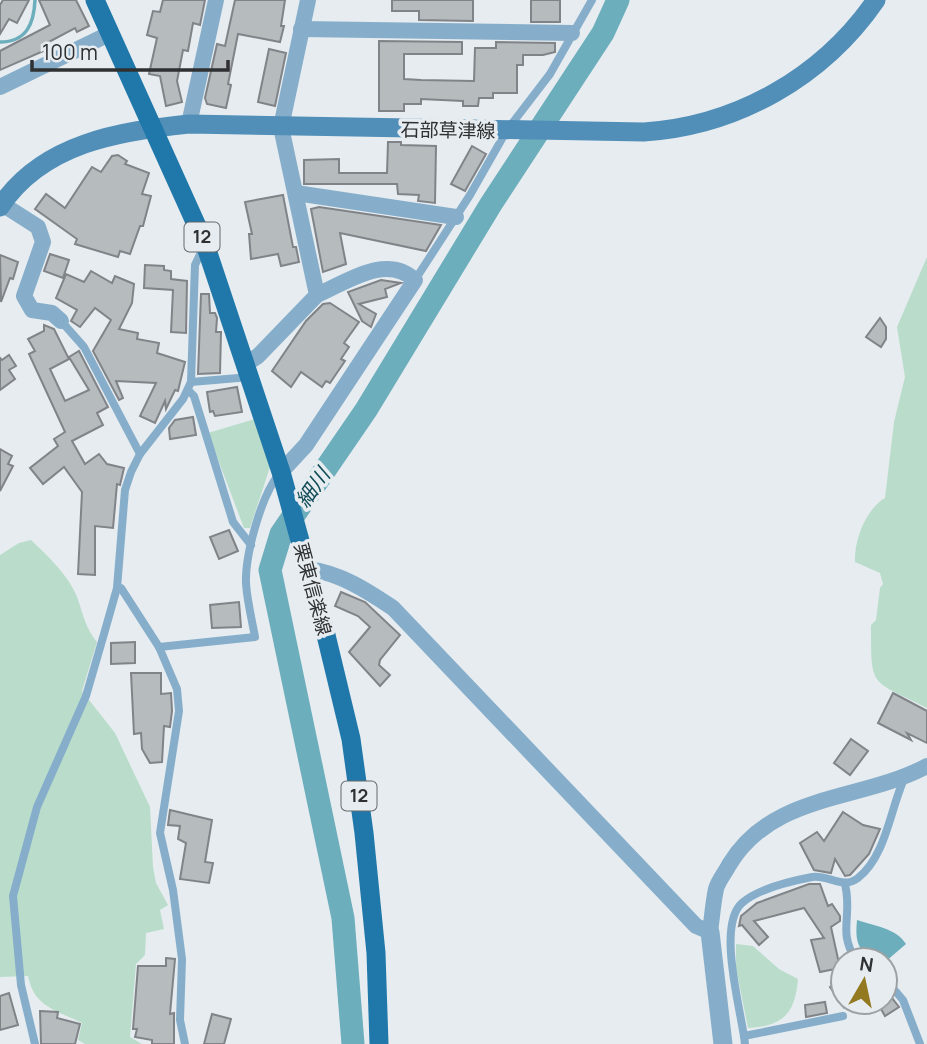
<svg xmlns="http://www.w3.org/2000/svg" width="927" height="1044" viewBox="0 0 927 1044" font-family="Manrope,'Noto Sans JP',sans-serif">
<rect width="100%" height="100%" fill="#e6ecf0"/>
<g fill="#baddcb">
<path d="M 927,257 L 927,708 C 870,679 871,690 871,625 L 876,620 L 880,588 L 883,584 L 880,573 L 855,562 C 854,540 866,509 885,498 L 894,422 L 905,377 L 897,327 Z"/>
<polygon points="255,419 270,467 250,528 244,528 208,433"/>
<path d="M 31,540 C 47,555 69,576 77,597 C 83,613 85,628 97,642 L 82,691 L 115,733 L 150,807 L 153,867 L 156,883 L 168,905 L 160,910 L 164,929 L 146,933 L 145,955 L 136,964 L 130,1037 L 142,1044 L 85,1044 L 78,1040 L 82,1023 C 56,1010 34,1007 28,976 L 0,977 L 0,555 L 19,543 Z"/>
<path d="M 736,944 L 753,946 L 779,969 L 798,979 C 795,1014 783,1026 748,1028 L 736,968 Z"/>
</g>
<path fill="#6caebc" d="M 857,920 C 874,926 896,928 906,944 L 885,962 C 862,953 854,950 857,920 Z"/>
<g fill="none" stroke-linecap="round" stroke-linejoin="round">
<path stroke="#6caebc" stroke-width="3.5" d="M 0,42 C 27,42 34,23 35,0"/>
<polyline stroke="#6caebc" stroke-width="23" points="353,1044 343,918 270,570 281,534 366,410 491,204 603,33 618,0"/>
</g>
<g fill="#b6bbbe" stroke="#808488" stroke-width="2">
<polygon points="3,0 29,0 17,23 9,19 0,34 0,5"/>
<polygon points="39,0 76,0 89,26 77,32 75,28 45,44 48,49 0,70 0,51 50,25"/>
<polygon points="163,0 205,0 200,25 193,23 188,51 183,50 177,81 182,102 166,106 160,76 149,74 157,38 147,35 153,11 160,12"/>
<polygon points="235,0 285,0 281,26 284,26 280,42 238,34 228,84 231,85 226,108 207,104 205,98 217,44 225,46"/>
<polygon points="392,0 473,0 473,21 419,20 419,11 392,11"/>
<rect x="531" y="0" width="29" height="22"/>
<polygon points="379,41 462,42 462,54 404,54 404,79 421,80 474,81 475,48 496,48 496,42 555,43 555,52 543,55 523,55 523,65 517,65 517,93 493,93 493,98 479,98 478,106 463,106 463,101 421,99 421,104 404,104 404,111 379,111"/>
<polygon points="269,49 286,53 275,106 258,102"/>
<polygon points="388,142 401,142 401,145 436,146 435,203 418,201 419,195 398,194 397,184 304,184 304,160 339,159 339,173 387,173"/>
<polygon points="472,146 486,154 465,191 451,184"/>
<polygon points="118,155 127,161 125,164 149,173 142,194 151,196 143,226 140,226 130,254 120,251 118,257 75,244 77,239 35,209 46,194 65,208 92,167 101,172 112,156"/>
<polygon points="283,195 293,247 296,247 299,262 281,266 278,254 251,259 249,234 252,234 245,202"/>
<polygon points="319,207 441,225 426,251 340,233 346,264 323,272 311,209"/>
<polygon points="50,254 69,260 63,278 44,271"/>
<polygon points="0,255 18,262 13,279 10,278 1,302"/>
<polygon points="145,265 164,266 164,270 171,271 171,279 187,281 186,333 171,332 173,290 144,288"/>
<polygon points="91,271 112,283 115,276 134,284 132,303 119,329 138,333 137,339 159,343 157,353 185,362 178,391 175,390 166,409 165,401 155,423 140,416 156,383 116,381 123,398 119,400 93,351 111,320 95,308 80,327 71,321 77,310 56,298 66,274 84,282"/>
<polygon points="381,280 401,283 385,289 387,297 359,304 376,314 371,327 362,321 348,292"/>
<polygon points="201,294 209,294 210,313 215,313 217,318 216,332 221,332 220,373 198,374"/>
<polygon points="330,303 359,322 344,343 349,347 341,359 345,361 330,383 326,381 322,387 301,372 291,387 272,371 306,321 323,304"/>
<polygon points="880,318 886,327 886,339 881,347 866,337"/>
<polygon points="44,325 54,329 69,359 50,369 65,401 89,390 69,357 79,351 108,407 97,413 103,425 72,441 85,464 99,454 107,464 124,468 120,485 117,484 113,528 95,526 95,575 78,574 82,492 64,467 43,484 30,468 58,446 54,439 65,432 29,354 35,351 28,339 44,331"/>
<polygon points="9,355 16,366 9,370 15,379 0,390 0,358 2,360"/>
<polygon points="237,387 242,412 215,416 213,411 210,412 207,392"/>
<polygon points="193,417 196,435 170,439 169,428 175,420"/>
<polygon points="0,449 12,456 8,464 13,466 0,491"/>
<polygon points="229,530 238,551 219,559 210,537"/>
<polygon points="341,592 365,602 400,635 380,660 379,665 390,675 380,686 349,652 370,627 358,616 335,606"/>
<polygon points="239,602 241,627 212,628 210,605"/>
<polygon points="135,642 135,663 111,664 111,643"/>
<polygon points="131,673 161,673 161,694 171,693 172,711 170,727 164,726 162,762 150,763 142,749 141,733 134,734"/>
<polygon points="893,693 927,711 927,743 907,733 911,740 878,723"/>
<polygon points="851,739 868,751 850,775 834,763"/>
<polygon points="170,810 212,820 205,862 213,863 209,883 180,879 186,843 178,839 180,826 168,825"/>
<polygon points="843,812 863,825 880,829 869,854 850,875 845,876 835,859 831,873 814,870 800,843 817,832 824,841"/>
<polygon points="809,884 820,884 828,906 832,904 840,916 840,921 831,927 840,968 820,972 811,940 824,938 804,908 754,921 768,937 759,945 742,925 739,926 741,916 757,903"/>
<polygon points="166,958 175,959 170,1014 174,1013 174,1044 152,1044 152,1040 135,1037 137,1029 133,1029 138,966 166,966"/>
<polygon points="843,978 843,1006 830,987"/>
<polygon points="885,989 899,1007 885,1016 877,1002 885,1002"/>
<polygon points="9,993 18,1025 0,1030 0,996"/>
<polygon points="825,1002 827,1013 806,1017 805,1005"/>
<polygon points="40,1011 58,1012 57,1018 80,1024 75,1044 41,1044"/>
<polygon points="212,1014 231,1019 224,1044 204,1044"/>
</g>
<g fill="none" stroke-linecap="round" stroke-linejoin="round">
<g stroke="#86aeca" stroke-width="8">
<polyline points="415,280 470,195 507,130 550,74 592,0"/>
<polyline points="61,321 84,347 140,454"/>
<polyline points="191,382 250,377"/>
<polyline points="188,390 194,396 233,522 251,545"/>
<polyline points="117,588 121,588 159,647 177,689 179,711 160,833 173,890 182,959 180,1020 185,1044"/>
<path d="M 159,647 L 255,637 C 252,620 247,601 246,583 C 245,555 261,496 279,474"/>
<path d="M 845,884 C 853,917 837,931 856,960"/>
<polyline points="885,979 903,1000 920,1044"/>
<polyline points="744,1036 843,1016"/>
<polyline points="35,1044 21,985 13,896 37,807 86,696 104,634 117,588 125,490 131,472 140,454 183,399 191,382 195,265 204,246"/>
<path d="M 745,1044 C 742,1013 716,926 742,903 C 758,889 791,881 812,877 C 828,874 843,890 858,878 C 886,856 890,810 904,779"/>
</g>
<g stroke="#86aeca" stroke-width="16">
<polyline points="301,29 572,33"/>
<polyline points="0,87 111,33"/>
<polyline points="189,124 216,0"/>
<polyline points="296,193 456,217"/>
<polyline points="2,204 38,227 43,242 24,296 32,310 52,313 61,321"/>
<polyline points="246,364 258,356 317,295 281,127 308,0"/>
<path d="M 281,472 L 306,445 L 415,280 C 386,253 347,282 317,295"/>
<path d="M 308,569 C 340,573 366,590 393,608 L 696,926 L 710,932 C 712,918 713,903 716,889 C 718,881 725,873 729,865 C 773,792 860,802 927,766"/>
</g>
<polyline stroke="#86aeca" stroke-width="19" points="710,932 723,1044"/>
<path stroke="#518fb8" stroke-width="19" d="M 0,207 C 42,143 120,131 189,124 L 644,132 C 737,126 823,77 876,0"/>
<polyline stroke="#2078aa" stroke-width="19" points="95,0 205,244 281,472 325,631 351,739 364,833 376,953 379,1044"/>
</g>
<g text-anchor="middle" stroke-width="7" stroke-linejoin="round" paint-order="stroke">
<g fill="#e6ecf0" stroke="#65686b" stroke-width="2">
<rect x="184.5" y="222.5" width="35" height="29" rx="5"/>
<rect x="341.5" y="781.5" width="35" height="29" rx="5"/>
</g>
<g font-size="18" font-weight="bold" fill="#2e3032">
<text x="202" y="243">12</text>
<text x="359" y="802">12</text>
</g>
<g font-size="19" fill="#2e3032" stroke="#e6ecf0">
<text transform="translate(448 130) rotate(1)" y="7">石部草津線</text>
<text transform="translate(313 589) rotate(75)" y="7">栗東信楽線</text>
</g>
<g font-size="21" font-style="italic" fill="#114c57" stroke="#e6ecf0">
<text transform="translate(313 488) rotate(-55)" y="7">細川</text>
</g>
</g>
<g transform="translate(864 981) rotate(9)"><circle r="33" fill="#e6ecf0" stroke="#9ca1a4" stroke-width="2"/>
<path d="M0-5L12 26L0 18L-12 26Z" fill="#937920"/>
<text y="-10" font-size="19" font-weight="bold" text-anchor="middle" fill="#2e3032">N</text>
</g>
<path d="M32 60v10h196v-10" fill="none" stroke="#2e3032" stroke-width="3.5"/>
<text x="42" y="60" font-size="21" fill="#2e3032" stroke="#e6ecf0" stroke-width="5" paint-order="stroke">100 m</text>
</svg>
